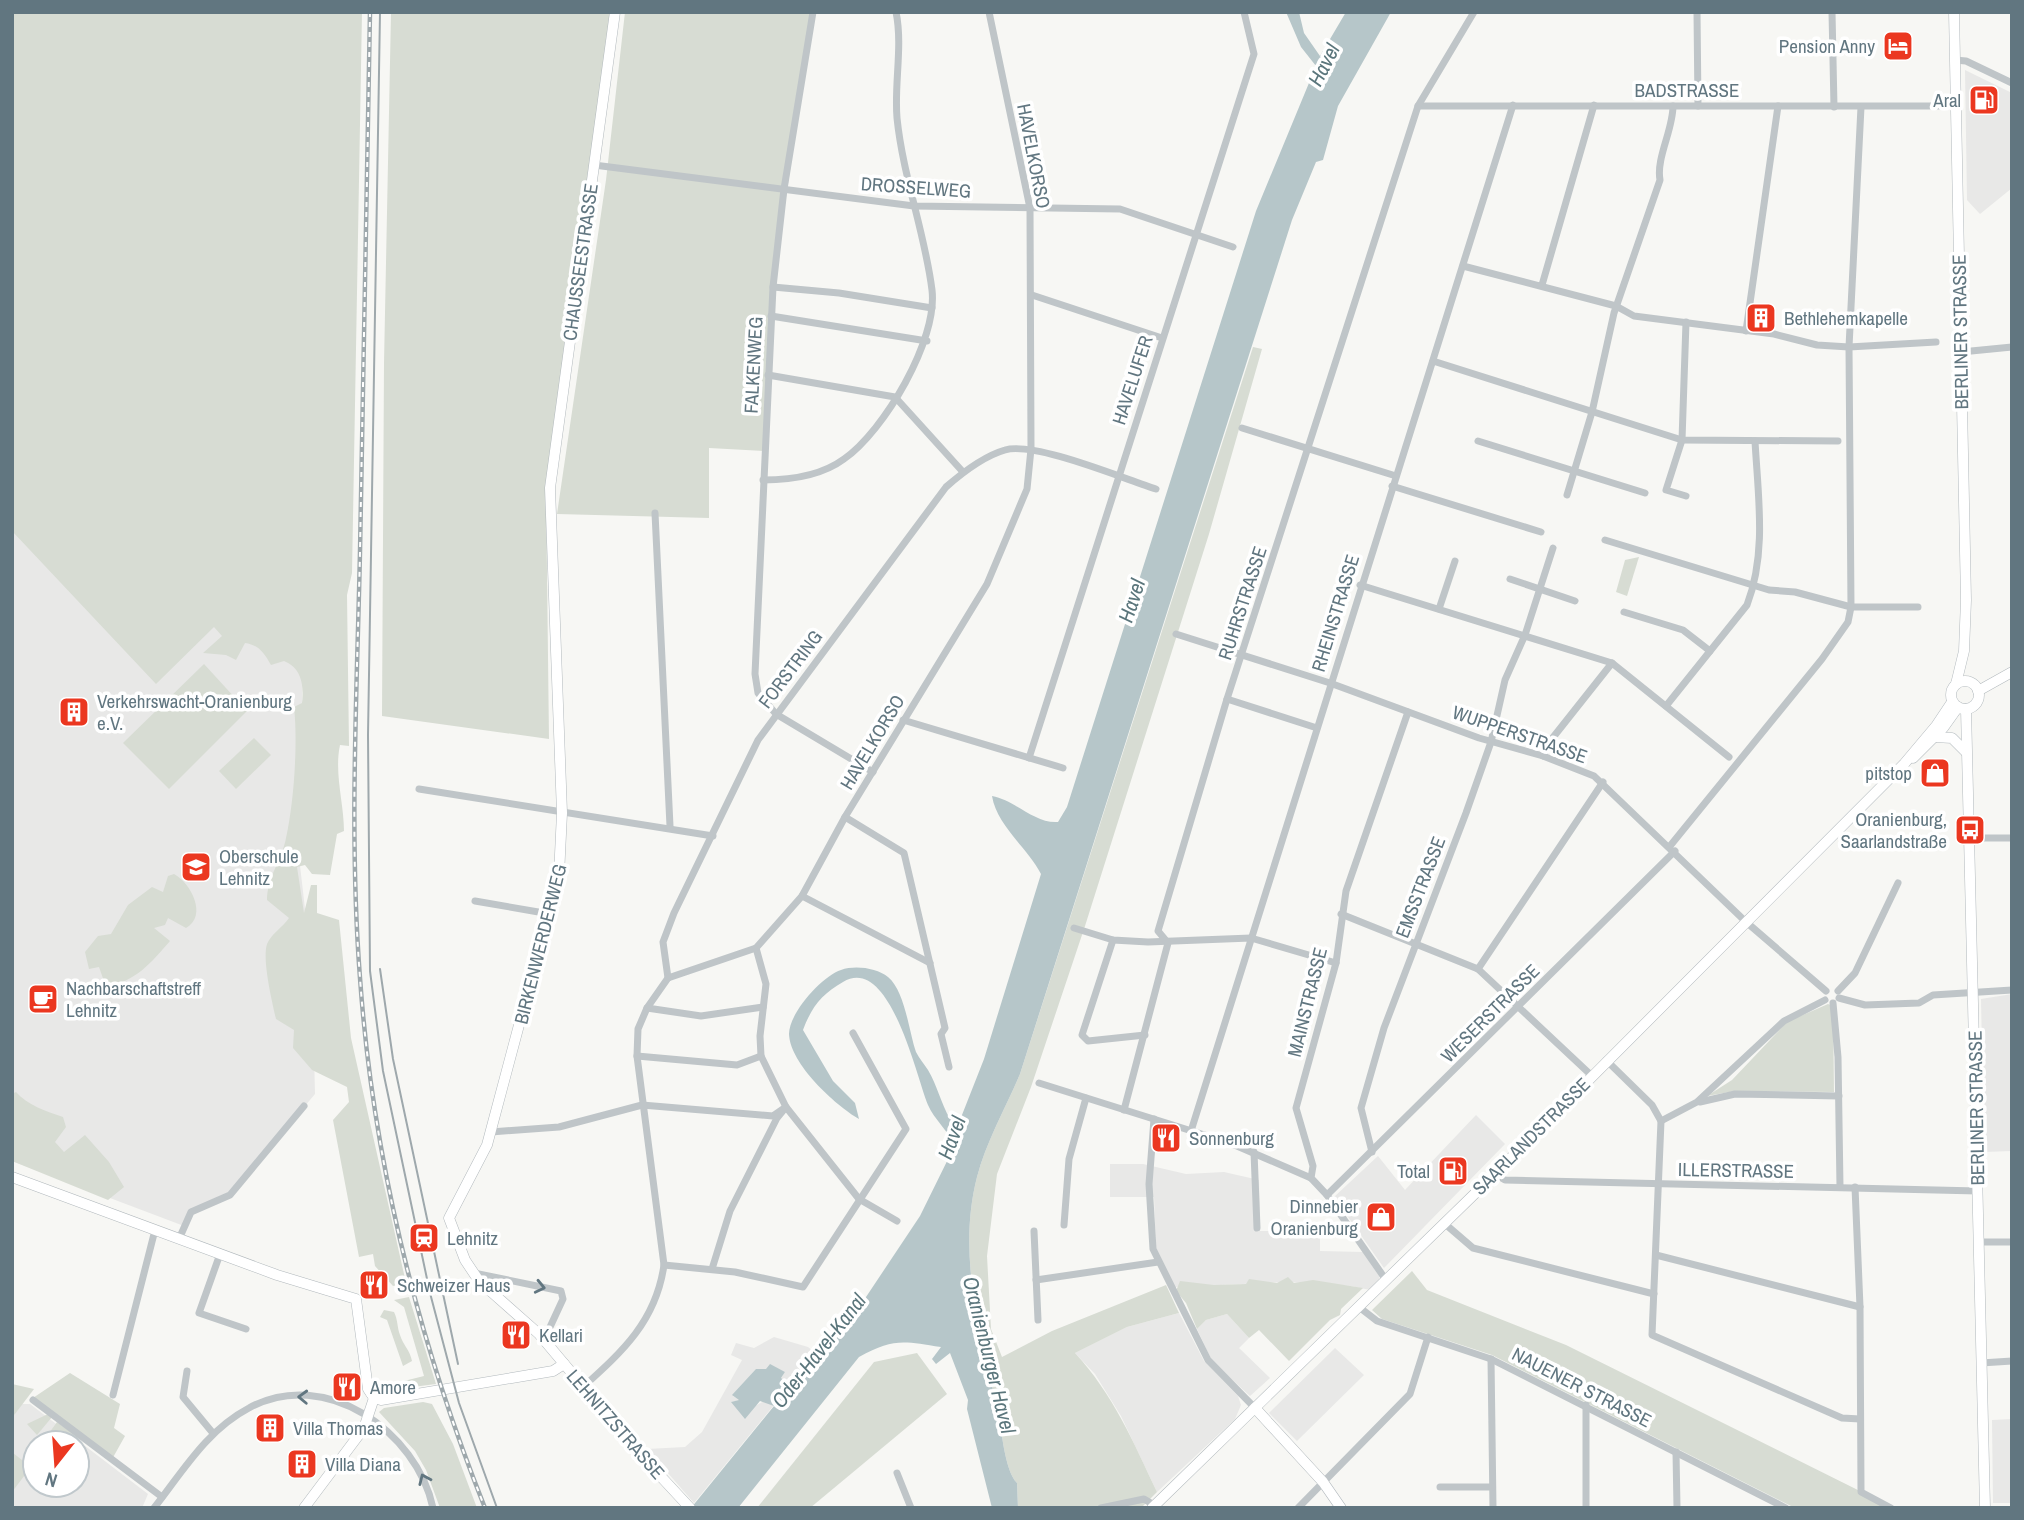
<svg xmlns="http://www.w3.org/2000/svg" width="2024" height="1520" viewBox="0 0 2024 1520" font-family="'Archivo Narrow',sans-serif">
<rect width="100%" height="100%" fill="#f7f7f4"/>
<g fill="#e8e8e7" fill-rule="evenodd">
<polygon points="1965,70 2012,93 2012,188 1980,214 1967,200"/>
<polygon points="12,306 308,481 298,848 312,970 315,1094 230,1195 191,1212 184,1226 12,1161"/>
<polygon points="2012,994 2012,1151 1984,1152 1981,999"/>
<polygon points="1476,1115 1505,1144 1384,1268 1334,1197 1378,1156 1405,1190"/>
<polygon points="1110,1164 1143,1164 1186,1174 1224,1172 1259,1180 1260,1231 1320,1231 1320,1251 1363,1252 1379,1276 1380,1281 1370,1290 1351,1286 1288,1282 1175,1287 1156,1248 1154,1197 1110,1197"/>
<polygon points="1179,1313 1204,1361 1238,1396 1241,1405 1235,1419 1157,1492 1121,1416 1095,1374 1075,1353 1127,1327"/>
<polygon points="1227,1314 1249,1338 1239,1348 1270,1378 1250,1396 1212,1361 1197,1329 1206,1320"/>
<polygon points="774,1337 808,1347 819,1356 791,1386 781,1378 785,1372 776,1368 766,1369 733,1396 740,1400 731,1402 755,1406 764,1401 774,1405 694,1503 647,1449 685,1447 702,1432 742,1360 731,1355 736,1343 754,1348"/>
<polygon points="1335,1348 1364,1375 1297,1441 1269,1413"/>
<path d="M 22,1404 L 30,1404 L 148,1494 L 142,1508 L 12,1508 L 12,1418 ZM 35,1443 L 77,1443 L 77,1485 L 35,1485 Z"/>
<polygon points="2012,1419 2012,1503 1993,1503 1992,1420"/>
</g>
<g fill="#d7dcd3">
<path d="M 12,12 L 362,12 L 352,573 L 347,595 L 349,746 L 340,745 C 334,773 344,803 344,831 L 337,834 L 330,875 L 312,874 L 305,865 L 297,867 L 304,913 L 311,885 L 317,885 L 317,913 L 339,920 L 351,1038 L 406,1283 L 393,1286 L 375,1266 L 373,1254 L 359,1257 L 333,1120 L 349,1102 L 347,1087 L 312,1070 L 293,1048 L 294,1030 L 276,1019 C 272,1001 262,960 267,944 C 271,934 283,927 289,918 L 267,900 C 267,877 282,860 286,838 C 294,802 298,743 294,707 L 302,703 C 304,686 302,668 284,661 L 271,665 C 264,653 259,645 245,643 L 236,660 L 226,655 L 203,653 L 222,636 L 214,627 L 156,684 L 12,531 Z"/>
<polygon points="391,12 611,12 546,489 549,739 382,716 384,363"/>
<polygon points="625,12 813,12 773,287 765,451 709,448 709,518 557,514 606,180"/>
<path d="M 1253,347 L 1262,349 L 1209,534 L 1085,926 L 1031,1087 L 997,1174 L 987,1256 L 991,1329 L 1002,1357 L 1052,1331 L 1166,1285 L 1179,1313 L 1127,1327 L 1075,1353 C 1113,1394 1134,1443 1157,1492 L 1141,1508 L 1018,1508 L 1017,1483 C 1004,1470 1002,1428 997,1408 C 980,1333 957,1254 977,1177 C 986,1142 1006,1107 1020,1074 Z"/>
<polygon points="1639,557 1627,596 1616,592 1625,560"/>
<polygon points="204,664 247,711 169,789 123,743"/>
<polygon points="254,738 271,755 236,789 219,771"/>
<path d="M 174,874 C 191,883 208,916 186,928 L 168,918 L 165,925 L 154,928 L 170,941 C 150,964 136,981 106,987 L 99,967 L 89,969 L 85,952 L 98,936 L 111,934 L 128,905 L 152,887 L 163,892 L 168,876 Z"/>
<polygon points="1828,1004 1833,1006 1834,1092 1735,1091 1707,1096 1732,1080 1787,1022"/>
<path d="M 16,1092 C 27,1105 46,1111 63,1117 L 66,1127 L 55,1142 L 64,1152 L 85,1135 L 109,1162 L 124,1187 L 108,1200 L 12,1161 L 12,1094 Z"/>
<polygon points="1412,1271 1427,1290 1566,1345 1894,1508 1795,1508 1492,1355 1382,1319 1372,1310"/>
<polygon points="1288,1277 1294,1283 1313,1280 1363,1288 1341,1309 1340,1315 1330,1320 1289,1361 1259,1330 1249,1338 1227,1314 1206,1320 1197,1329 1186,1303 1176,1291 1180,1281 1214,1285 1246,1284 1249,1279 1277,1283"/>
<polygon points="409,1297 436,1384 382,1391 380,1387 424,1376 404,1307 394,1300"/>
<path d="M 384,1310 L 394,1312 C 398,1320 397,1327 400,1335 C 403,1345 410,1350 412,1361 L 403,1366 L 387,1320 L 380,1317 Z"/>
<polygon points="917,1353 947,1394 810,1508 757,1508 874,1362"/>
<polygon points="70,1373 120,1404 114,1428 125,1436 111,1461 52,1417 37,1435 27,1424 48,1414 30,1400"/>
<polygon points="12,1384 34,1389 12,1418"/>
<polygon points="423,1402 432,1404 453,1444 477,1508 440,1508 426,1470 415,1451 379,1412 384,1408"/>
<polygon points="57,1422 78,1437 74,1443 56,1443 47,1436"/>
<polygon points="13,1453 31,1467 12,1492 12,1455"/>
</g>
<path fill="#b6c6c9" d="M 1286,12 L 1299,12 L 1304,33 L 1320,56 L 1346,12 L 1391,12 L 1338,106 L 1323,160 L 1316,162 L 1292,220 L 1020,1074 C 1006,1107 986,1142 977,1177 C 957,1254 980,1333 997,1408 C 1002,1428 1004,1470 1017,1483 L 1018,1508 L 992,1508 L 967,1409 L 968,1400 L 950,1353 L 936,1364 L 932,1359 L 941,1347 C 903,1341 893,1338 859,1357 L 738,1508 L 691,1508 L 774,1406 L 760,1401 L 745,1419 L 731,1402 L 739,1400 L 732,1395 L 756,1369 L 766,1369 L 770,1364 L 785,1372 L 781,1378 L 791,1385 L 850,1321 L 920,1216 L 955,1145 C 948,1131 934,1119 928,1105 C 916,1076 890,954 843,982 C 822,994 812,1006 803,1030 L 833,1081 L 855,1103 L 859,1119 C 835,1105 790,1064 789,1034 C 789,1013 822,976 841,970 C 855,965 877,968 888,977 C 905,991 909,1032 916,1052 C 919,1058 924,1064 928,1070 C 937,1085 941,1103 950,1119 L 960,1120 L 984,1059 L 1041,874 C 1027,847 997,826 992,796 C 1015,800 1035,824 1058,822 L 1067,807 L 1256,211 L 1316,66 L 1301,47 Z"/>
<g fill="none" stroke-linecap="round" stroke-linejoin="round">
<g stroke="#b2b9bd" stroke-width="11">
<g id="secondary">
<polyline points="615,12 550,488 562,813 559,875 487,1145 449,1218 465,1260 479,1281 539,1334 640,1454 690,1508"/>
<polyline points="1954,12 1966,600 1964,651 1956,684"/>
<circle cx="1965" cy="695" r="14"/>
<polyline points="1978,691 2012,672"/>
<polyline points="1966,709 1985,1508"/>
<polyline points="1935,737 1952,738 1966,752"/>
<polyline points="1913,758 1943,728 1958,707"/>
<polyline points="12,1177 277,1275 356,1299 368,1389 374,1398"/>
<polyline points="374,1398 381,1400 553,1371 564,1364"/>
<polyline points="1255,1408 1323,1482 1341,1508"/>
<polyline points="304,1508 364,1428 374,1398"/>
<polyline points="1152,1508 1495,1174 1904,764 1936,726 1952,702"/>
</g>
</g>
<g stroke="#bfc5c8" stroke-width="7">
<polyline points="813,12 784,189 773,287 755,674 758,693 776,714 873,772"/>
<polyline points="1697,12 1698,106"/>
<polyline points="1832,12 1834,107"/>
<polyline points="1955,60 1966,61 2012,83"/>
<polyline points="1418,106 1956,106"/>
<polyline points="594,165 914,206 1120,209 1233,247"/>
<polyline points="1463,266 1616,306 1634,316 1774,334 1817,345 1849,347 1936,342"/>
<polyline points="1542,285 1594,105"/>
<polyline points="773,287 839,293 932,308"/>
<polyline points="1032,295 1162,338"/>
<polyline points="771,316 927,341"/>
<polyline points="1686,322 1682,440 1666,490 1686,496"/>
<polyline points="1746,331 1778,106"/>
<polyline points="1961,352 2012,347"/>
<polyline points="1433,361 1682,440 1838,441"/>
<polyline points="768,375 895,397 963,472"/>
<polyline points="1242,428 1396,476"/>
<polyline points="1478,441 1645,493"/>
<path d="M 763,480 C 791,480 821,476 844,459 C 884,431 938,340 932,290 C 925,233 903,177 897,118 C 894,84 903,46 896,12"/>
<polyline points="1392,486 1541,532"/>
<path d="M 1567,495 L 1592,412 L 1614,313 L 1660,180 C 1656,158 1673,130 1673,106"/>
<polyline points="655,513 670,826"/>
<polyline points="1605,540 1769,590 1795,592 1851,607 1918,607"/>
<polyline points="1510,579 1575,601"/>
<polyline points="1360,585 1612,663 1729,757"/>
<polyline points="1439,609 1455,561"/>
<polyline points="1624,612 1683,630 1710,651"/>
<polyline points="1176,634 1330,683 1479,738 1543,756 1594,776 1745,921 1826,991"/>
<polyline points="1227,699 1317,728"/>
<path d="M 1666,706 L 1747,605 C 1767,553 1758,496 1755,441"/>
<polyline points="903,720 1063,768"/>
<polyline points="1543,756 1547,745 1612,663"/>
<polyline points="1029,758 1254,54 1244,12"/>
<polyline points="419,789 713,836"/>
<polyline points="845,817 904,853 945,1028 941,1034 949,1067"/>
<polyline points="1970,838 2012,838"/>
<polyline points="1670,846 1822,659 1848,622 1851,607 1849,347 1861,107"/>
<polyline points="802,896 930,963"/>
<polyline points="475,901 550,914"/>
<polyline points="1341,914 1478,969 1591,1075"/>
<polyline points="1074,928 1113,940 1148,942 1251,938 1336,963"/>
<polyline points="1113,940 1082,1035 1088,1041 1145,1035"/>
<polyline points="1478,969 1603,782"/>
<path d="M 668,978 L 663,942 L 674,913 L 758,740 L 946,487 C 962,473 984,456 1005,450 C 1034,441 1124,479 1156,489"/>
<polyline points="1838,991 1855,973 1898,883"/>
<polyline points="1839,998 1865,1005 1919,1003 1933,995 2012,990"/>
<polyline points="1833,1003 1838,1057 1840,1187"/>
<polyline points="647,1008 701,1016 763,1007"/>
<polyline points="637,1056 737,1065 761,1056"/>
<polyline points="1606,1060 1652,1105 1661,1121 1652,1335 1842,1418 1860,1419"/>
<polyline points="1039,1083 1230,1143 1311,1178"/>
<polyline points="1700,1102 1735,1094 1839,1096"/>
<polyline points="1124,1110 1168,943 1158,931 1227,699 1418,106 1474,12"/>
<polyline points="1154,1119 1149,1184 1153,1249 1208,1360 1255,1408"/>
<polyline points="1661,1121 1697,1102 1784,1021 1825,1000"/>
<polyline points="1191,1131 1513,105"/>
<polyline points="491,1132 559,1127 642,1105 773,1116 786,1107 859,1199 897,1221"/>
<polyline points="1254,1152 1257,1228"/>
<polyline points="1372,1152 1361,1108 1384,1028 1466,813 1491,742 1505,680 1525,635 1553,548"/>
<polyline points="1495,1174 1505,1180 1978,1191"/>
<polyline points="1855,1187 1860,1307 1861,1492 1891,1508"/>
<polyline points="1327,1195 1675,851"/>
<polyline points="1444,1223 1473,1248 1654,1294"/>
<polyline points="1064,1225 1069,1159 1086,1098"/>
<polyline points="1034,1231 1038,1320"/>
<polyline points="179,1239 191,1212 230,1195 304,1106"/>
<polyline points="1978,1242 2012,1242"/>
<polyline points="220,1254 199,1313 246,1329"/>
<polyline points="1656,1255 1860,1307"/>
<polyline points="664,1265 735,1272 803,1287 906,1129 853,1033"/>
<polyline points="712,1269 730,1211 777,1118 786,1107 761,1056 760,1036 766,984 756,948"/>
<polyline points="474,1273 561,1291 563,1299 544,1340"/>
<polyline points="1036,1280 1158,1262"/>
<polyline points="1386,1280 1327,1195 1311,1178 1313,1166 1296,1108 1336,963 1346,891 1408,712"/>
<polyline points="1359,1307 1377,1321 1491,1359 1786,1508"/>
<polyline points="1491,1359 1493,1508"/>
<polyline points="1981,1363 2012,1361"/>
<polyline points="187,1371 183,1397 212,1432"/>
<path d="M 583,1387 C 623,1351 656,1321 664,1265 L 637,1056 L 638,1029 L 647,1008 L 668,978 L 756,948 L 802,896 L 845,817 L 987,584 L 1027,489 L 1031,449 L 1030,208 L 989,12"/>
<polyline points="113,1395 155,1230"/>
<polyline points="33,1400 162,1497"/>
<polyline points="1586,1405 1586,1508"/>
<polyline points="1676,1452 1677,1508"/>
<polyline points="897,1473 911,1508"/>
<polyline points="1440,1487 1492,1487"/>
<path d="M 154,1508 C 183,1471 207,1430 249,1408 C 325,1366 417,1432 433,1508"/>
<polyline points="1101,1508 1144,1499 1154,1505"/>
<polyline points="1298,1508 1410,1394 1428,1337"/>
</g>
<use href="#secondary" stroke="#fff" stroke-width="10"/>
<g stroke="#9ea8ac" stroke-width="2">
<polyline points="380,12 368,735 370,971 383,1071 430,1293 459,1403 497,1508"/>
<polyline points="380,969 393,1059 458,1364"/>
</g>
<g stroke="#9ea8ac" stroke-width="4.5">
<path id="rail" d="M 370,12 C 367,192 363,372 360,552 C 357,693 349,836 360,978 C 373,1161 417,1337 485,1508"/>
</g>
<use href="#rail" stroke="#fff" stroke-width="2" stroke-dasharray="5" stroke-linecap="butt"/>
</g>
<defs><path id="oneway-chevron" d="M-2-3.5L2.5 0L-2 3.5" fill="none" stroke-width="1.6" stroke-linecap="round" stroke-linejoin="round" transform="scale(1.75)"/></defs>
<g stroke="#617680">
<use href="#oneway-chevron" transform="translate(540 1287) rotate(13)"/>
<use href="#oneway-chevron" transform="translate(303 1397) rotate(-178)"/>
<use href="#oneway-chevron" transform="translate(424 1479) rotate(-114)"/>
</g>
<defs>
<g id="hotel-square" transform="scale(1.575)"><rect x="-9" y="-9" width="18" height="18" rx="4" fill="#eb3720" stroke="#fff"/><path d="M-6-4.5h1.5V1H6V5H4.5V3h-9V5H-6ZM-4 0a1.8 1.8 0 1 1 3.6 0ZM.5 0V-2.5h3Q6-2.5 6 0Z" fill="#fff"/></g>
<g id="fuel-square" transform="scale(1.575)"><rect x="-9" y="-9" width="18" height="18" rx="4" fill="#eb3720" stroke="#fff"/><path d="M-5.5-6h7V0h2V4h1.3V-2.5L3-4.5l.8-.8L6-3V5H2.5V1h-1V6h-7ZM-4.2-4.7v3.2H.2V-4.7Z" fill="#fff"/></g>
<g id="building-square" transform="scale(1.575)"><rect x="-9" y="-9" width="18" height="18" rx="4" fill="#eb3720" stroke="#fff"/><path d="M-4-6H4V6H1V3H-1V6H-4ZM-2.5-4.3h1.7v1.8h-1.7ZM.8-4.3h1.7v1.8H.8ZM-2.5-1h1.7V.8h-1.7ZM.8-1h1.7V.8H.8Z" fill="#fff"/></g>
<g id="shop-square" transform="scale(1.575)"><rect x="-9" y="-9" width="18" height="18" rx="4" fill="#eb3720" stroke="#fff"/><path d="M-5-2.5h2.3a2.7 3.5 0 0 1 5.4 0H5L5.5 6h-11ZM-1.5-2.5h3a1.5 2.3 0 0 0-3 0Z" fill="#fff"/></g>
<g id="bus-square" transform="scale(1.575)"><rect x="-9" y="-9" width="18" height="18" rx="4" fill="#eb3720" stroke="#fff"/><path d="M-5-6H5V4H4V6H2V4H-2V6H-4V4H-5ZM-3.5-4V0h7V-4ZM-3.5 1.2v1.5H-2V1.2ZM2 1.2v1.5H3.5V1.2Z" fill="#fff"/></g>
<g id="school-square" transform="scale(1.575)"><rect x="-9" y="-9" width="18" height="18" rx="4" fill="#eb3720" stroke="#fff"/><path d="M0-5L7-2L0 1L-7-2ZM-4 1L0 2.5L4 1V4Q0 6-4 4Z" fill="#fff"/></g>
<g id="cafe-square" transform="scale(1.575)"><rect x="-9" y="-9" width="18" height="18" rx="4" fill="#eb3720" stroke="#fff"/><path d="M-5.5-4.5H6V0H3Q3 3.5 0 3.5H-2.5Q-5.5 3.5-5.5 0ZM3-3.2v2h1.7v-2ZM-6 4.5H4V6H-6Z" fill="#fff"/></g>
<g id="restaurant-square" transform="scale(1.575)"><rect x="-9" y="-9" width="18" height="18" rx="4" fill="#eb3720" stroke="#fff"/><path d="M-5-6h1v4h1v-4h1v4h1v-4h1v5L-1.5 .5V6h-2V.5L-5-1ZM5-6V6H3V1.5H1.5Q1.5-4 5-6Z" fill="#fff"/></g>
<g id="station-square" transform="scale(1.575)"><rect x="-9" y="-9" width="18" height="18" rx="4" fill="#eb3720" stroke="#fff"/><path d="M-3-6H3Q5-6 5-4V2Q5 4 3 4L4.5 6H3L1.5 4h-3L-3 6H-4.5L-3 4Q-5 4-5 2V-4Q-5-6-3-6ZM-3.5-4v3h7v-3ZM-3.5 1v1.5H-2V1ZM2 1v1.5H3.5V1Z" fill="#fff"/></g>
</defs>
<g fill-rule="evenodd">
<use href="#hotel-square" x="1898" y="46"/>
<use href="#fuel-square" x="1984" y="100"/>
<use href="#building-square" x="1761" y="318"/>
<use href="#building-square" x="74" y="712"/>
<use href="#shop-square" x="1935" y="773"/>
<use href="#bus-square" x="1970" y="830"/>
<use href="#school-square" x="196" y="867"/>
<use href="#cafe-square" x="43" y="999"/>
<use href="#restaurant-square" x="1166" y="1138"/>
<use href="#fuel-square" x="1453" y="1171"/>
<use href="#shop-square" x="1381" y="1217"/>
<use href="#station-square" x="424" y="1238"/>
<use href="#restaurant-square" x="374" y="1285"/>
<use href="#restaurant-square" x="516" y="1335"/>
<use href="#restaurant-square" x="347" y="1387"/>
<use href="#building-square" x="270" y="1428"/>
<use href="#building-square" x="302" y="1464"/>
</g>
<g text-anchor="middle" stroke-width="7" stroke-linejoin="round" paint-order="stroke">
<g font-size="19" fill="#617680" stroke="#fff" text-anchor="start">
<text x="1875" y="53" text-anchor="end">Pension Anny</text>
<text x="1961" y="107" text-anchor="end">Aral</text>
<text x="1784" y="325">Bethlehemkapelle</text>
<text x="97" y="708">Verkehrswacht-Oranienburg<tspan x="97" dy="22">e.V.</tspan></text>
<text x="1912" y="780" text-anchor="end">pitstop</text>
<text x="1947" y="826" text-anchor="end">Oranienburg,<tspan x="1947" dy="22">Saarlandstraße</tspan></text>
<text x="219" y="863">Oberschule<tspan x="219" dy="22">Lehnitz</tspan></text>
<text x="66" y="995">Nachbarschaftstreff<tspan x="66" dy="22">Lehnitz</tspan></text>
<text x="1189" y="1145">Sonnenburg</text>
<text x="1430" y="1178" text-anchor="end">Total</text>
<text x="1358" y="1213" text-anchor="end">Dinnebier<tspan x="1358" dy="22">Oranienburg</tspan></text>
<text x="447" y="1245">Lehnitz</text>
<text x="397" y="1292">Schweizer Haus</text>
<text x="539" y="1342">Kellari</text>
<text x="370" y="1394">Amore</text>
<text x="293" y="1435">Villa Thomas</text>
<text x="325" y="1471">Villa Diana</text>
</g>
<g font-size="19" fill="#617680" stroke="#fff">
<text x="1687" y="97">BADSTRASSE</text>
<text transform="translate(1034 156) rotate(79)" y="7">HAVELKORSO</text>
<text transform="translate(916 187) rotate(4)" y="7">DROSSELWEG</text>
<text transform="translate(580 262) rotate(-82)" y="7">CHAUSSEESTRASSE</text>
<text transform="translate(1960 332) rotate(-91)" y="7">BERLINER STRASSE</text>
<text transform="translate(753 365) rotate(-87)" y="7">FALKENWEG</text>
<text transform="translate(1132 380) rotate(-72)" y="7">HAVELUFER</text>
<text transform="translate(1242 603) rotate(-72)" y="7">RUHRSTRASSE</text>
<text transform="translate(1335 613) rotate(-73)" y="7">RHEINSTRASSE</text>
<text transform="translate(790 669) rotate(-53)" y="7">FORSTRING</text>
<text transform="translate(1520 734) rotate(19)" y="7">WUPPERSTRASSE</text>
<text transform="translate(872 742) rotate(-59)" y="7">HAVELKORSO</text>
<text transform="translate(1420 887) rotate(-69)" y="7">EMSSTRASSE</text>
<text transform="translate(540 944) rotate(-76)" y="7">BIRKENWERDERWEG</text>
<text transform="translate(1307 1002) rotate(-76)" y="7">MAINSTRASSE</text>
<text transform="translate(1490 1013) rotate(-45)" y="7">WESERSTRASSE</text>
<text transform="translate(1976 1108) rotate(-91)" y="7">BERLINER STRASSE</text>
<text transform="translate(1531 1136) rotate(-45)" y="7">SAARLANDSTRASSE</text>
<text transform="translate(1736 1170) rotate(1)" y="7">ILLERSTRASSE</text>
<text transform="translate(1582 1387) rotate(27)" y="7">NAUENER STRASSE</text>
<text transform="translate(616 1424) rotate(49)" y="7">LEHNITZSTRASSE</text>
</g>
<g font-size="21" font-style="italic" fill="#5b767c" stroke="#fff">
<text transform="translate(1324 65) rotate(-63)" y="7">Havel</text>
<text transform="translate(1132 601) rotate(-72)" y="7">Havel</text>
<text transform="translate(952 1138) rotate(-70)" y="7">Havel</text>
<text transform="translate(819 1351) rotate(-52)" y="7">Oder-Havel-Kanal</text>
<text transform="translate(989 1355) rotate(76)" y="7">Oranienburger Havel</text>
</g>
</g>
<rect width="2024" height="1520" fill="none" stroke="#617680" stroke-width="28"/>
<g transform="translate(56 1464) rotate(197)"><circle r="33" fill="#ffffff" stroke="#c0c8cc" stroke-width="2"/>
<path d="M0-5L12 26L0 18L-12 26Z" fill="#eb3720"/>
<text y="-10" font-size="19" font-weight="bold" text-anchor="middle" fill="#617680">N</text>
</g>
</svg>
